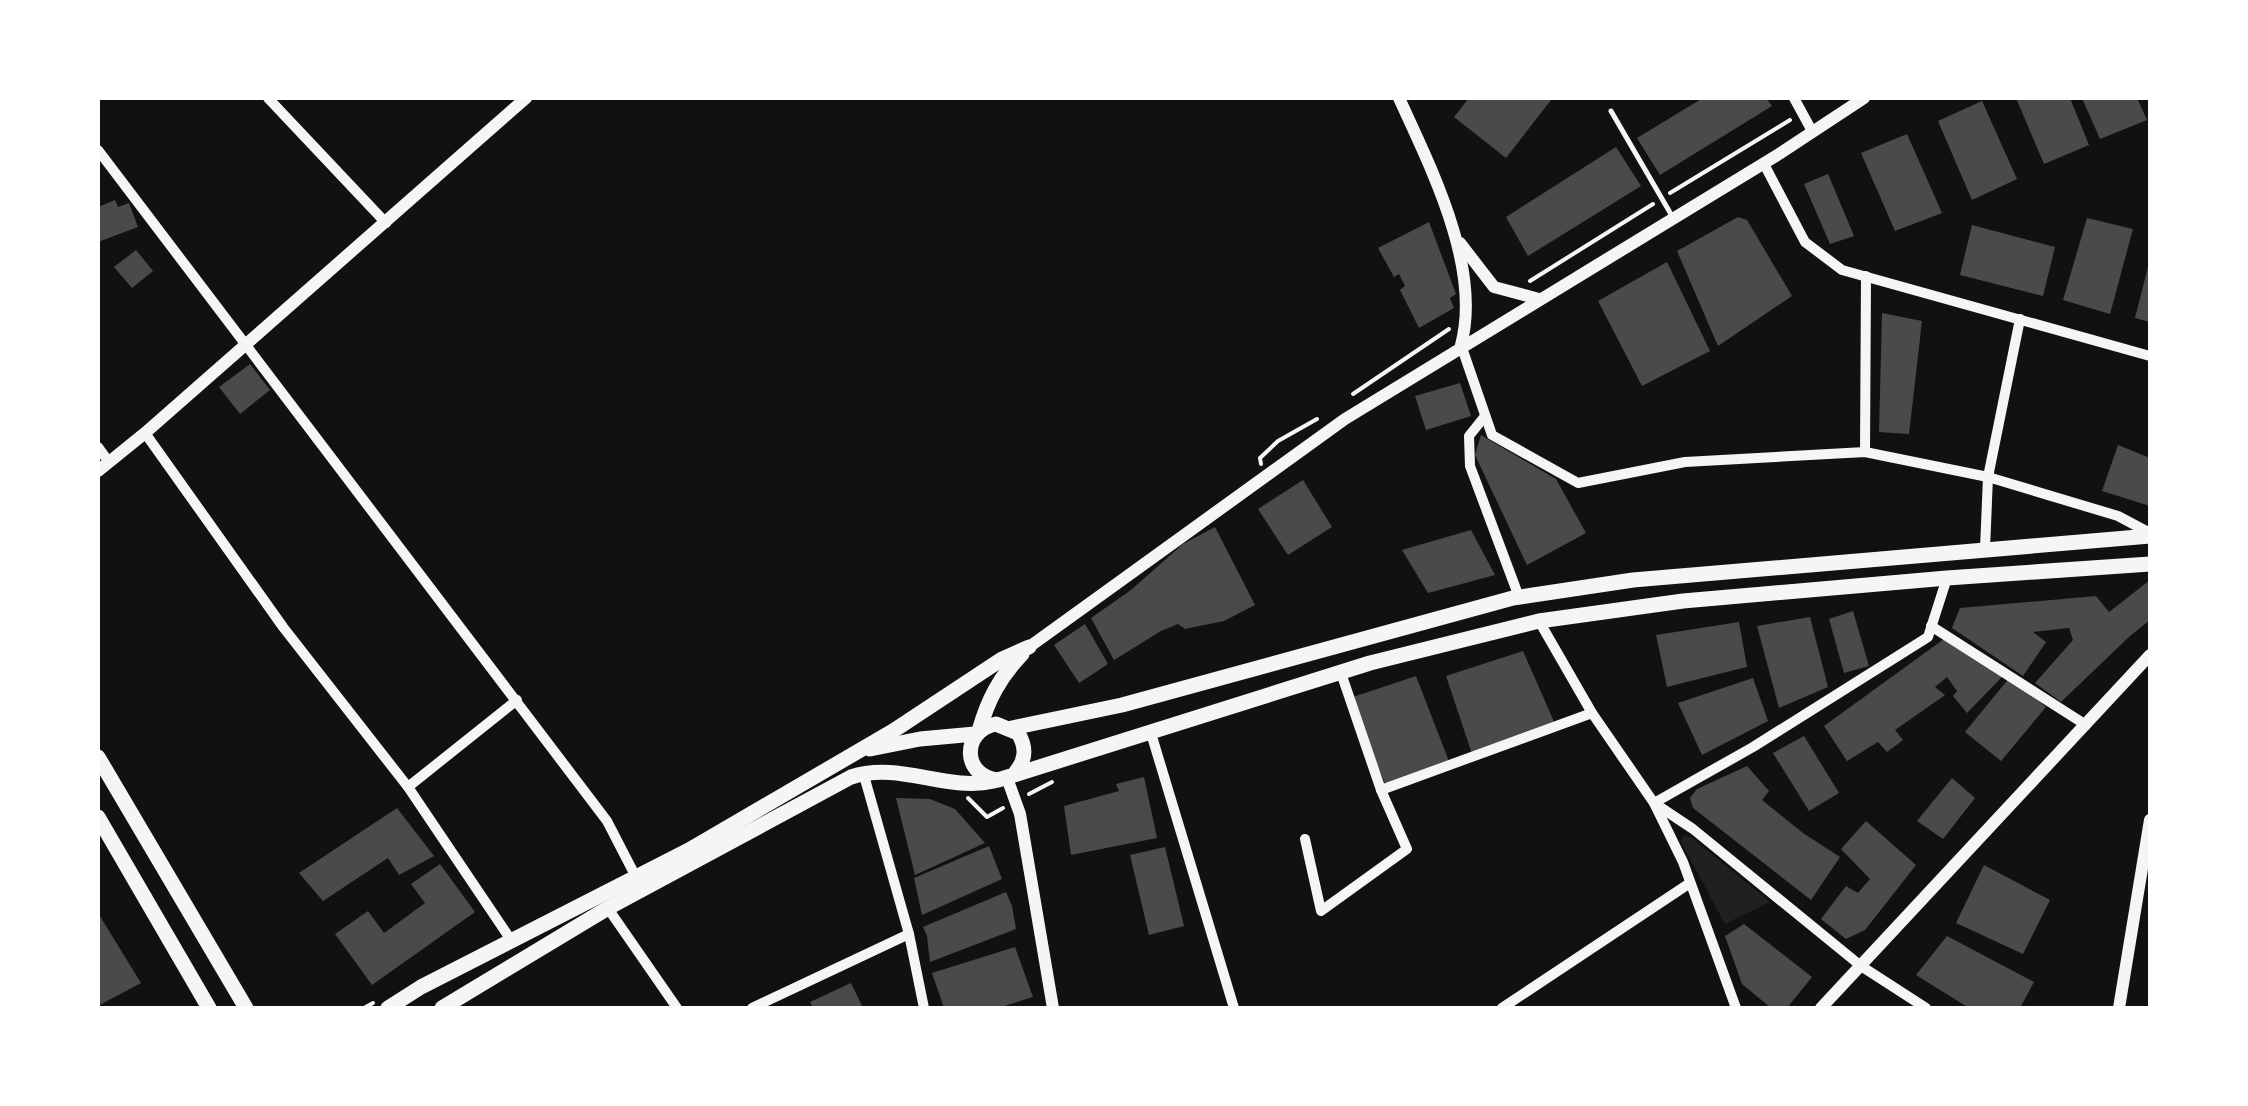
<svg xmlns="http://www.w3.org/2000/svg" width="2248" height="1106" viewBox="0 0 2248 1106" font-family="'PT Sans Narrow',sans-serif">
<rect width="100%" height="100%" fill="#111"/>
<polygon fill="#202020" points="1684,835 1691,837 1770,902 1725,924 1681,842"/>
<g fill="#4a4a4a">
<polygon points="1469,98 1547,98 1551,100 1506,158 1454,117"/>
<polygon points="1703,98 1766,98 1772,106 1660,175 1637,138"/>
<polygon points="2016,98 2070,98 2089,145 2044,164"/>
<polygon points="2082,98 2137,98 2147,120 2100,139"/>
<polygon points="1982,101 2017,179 1972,200 1938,121"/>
<polygon points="1907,134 1942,213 1895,231 1861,153"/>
<polygon points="1616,147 1641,186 1528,256 1506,217"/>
<polygon points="1828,174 1854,236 1830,244 1804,184"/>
<polygon points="115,200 118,207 129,203 138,227 98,242 98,207"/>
<polygon points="1738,217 1747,220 1792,296 1718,346 1677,251"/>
<polygon points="2087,218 2133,229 2110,314 2063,300"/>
<polygon points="1429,222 1456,294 1450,298 1454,308 1419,328 1400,290 1405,286 1399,274 1394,277 1378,248"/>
<polygon points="1972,225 2055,247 2043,296 1960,275"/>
<polygon points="136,250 153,271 132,288 114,267"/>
<polygon points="1667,262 1710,351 1642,386 1598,301"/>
<polygon points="2149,263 2150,263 2150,322 2135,318"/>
<polygon points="1882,313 1922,321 1909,434 1879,432"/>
<polygon points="250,364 270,390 240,414 219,387"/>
<polygon points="1460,383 1471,416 1426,430 1415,396"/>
<polygon points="1481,435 1556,479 1586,533 1527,565 1475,455"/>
<polygon points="2118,445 2150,458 2150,506 2102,491"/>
<polygon points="1303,480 1332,527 1288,555 1258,509"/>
<polygon points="1215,527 1255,605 1224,621 1185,629 1178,624 1161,631 1114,660 1091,618 1131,590 1183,544"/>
<polygon points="1471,530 1495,575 1428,593 1402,550"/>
<polygon points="2150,580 2150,620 2130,636 2061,702 2035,683 2073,640 2069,628 2033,632 2046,642 2023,676 1952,628 1960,608 2096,596 2109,612"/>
<polygon points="1853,611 1869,666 1844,673 1829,619"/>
<polygon points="1810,617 1828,687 1779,708 1757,626"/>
<polygon points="1739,622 1747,667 1667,687 1656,635"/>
<polygon points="1085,624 1108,664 1079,683 1054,645"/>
<polygon points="1944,639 1996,669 2002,677 1967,713 1953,696 1957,691 1947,677 1935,687 1945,695 1895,730 1903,740 1887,752 1878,742 1847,761 1824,726"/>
<polygon points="1523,651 1555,724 1472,754 1446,676"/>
<polygon points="1416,676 1450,764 1386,786 1350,698"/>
<polygon points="2010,677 2046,707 2001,761 1965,732"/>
<polygon points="1753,678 1768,721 1702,755 1678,703"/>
<polygon points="1804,736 1839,793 1809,811 1773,753"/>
<polygon points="1747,766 1769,791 1762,800 1803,833 1840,857 1811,900 1693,808 1690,798 1697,789"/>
<polygon points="1144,777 1157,838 1071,855 1064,806 1119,791 1116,784"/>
<polygon points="1952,778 1975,798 1943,839 1917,821"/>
<polygon points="896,798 930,799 955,809 985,843 915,875"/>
<polygon points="397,808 434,856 399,875 388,858 323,901 299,873"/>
<polygon points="1866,821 1916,865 1865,930 1846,939 1821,919 1846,886 1858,893 1870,879 1841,849"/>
<polygon points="989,846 1002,879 922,915 914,878"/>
<polygon points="1165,847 1184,926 1149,935 1130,855"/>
<polygon points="440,864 475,912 372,985 335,934 368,911 384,933 425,903 411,884"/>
<polygon points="1984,865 2050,900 2023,954 1956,923"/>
<polygon points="1006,892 1012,906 1016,929 930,962 927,936 923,927"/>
<polygon points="98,913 141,983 98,1006"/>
<polygon points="1744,924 1812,977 1787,1008 1771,1008 1742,984 1725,936"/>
<polygon points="1947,936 2034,982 2020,1008 1969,1008 1916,975"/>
<polygon points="1015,947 1033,997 998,1008 944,1008 932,973"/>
<polygon points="851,983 863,1008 813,1008 810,1002"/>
</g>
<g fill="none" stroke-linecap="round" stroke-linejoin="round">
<g stroke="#f5f5f5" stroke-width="4">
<polyline points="1670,193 1790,120"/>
<polyline points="1530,281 1653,204"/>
<polyline points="1353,394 1449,329"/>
<polyline points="1261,464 1260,458 1278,441 1317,419"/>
<polyline points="1029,794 1052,782"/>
<polyline points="968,798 987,817 1003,808"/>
<polyline points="364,1008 373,1003"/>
</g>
<polyline stroke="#f5f5f5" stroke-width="5" points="1611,111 1672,216"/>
<g stroke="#f5f5f5" stroke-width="10">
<polyline points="268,98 386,223"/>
<polyline points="1794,98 1812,131"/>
<polyline points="98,150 607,821 637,879"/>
<polyline points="1764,164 1805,242 1842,270 2150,356"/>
<polyline points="1461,345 1492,435 1578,483 1685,462 1865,452 1988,477 2118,516 2150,533"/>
<polyline points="1485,416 1469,436 1470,466 1519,597"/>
<polyline points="145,433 283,627 408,787 511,940"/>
<polyline points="98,447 108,461"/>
<polyline points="1865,452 1866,276"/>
<polyline points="1985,549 1988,477 2020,319"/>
<polyline points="1539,621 1592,713 1654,803 1683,862 1736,1008"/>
<polyline points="1931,626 2086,725"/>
<polyline points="1150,730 1234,1008"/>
<polyline points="863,772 909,934 924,1008"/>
<polyline points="408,787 517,700"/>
<polyline points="1381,790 1592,713"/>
<polyline points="1305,839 1321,911 1407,849 1381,790 1341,673"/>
<polyline points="607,907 677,1008"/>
<polyline points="752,1008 909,934"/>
<polyline points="1502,1008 1690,883"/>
<polyline points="1926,1008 1861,966 1693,829 1654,803 1753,747 1928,637 1947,578"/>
</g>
<g stroke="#f5f5f5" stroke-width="12">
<path d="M 1399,98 C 1431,168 1482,268 1461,345"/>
<polyline points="1460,243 1494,287 1539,299"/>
<polyline points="98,471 145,433 526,98"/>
<polyline points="1029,647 1345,419 1779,154 1864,98"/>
<polyline points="1007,778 1020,814 1053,1008"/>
<polyline points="1821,1008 2150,655"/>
<polyline points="2119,1008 2150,820"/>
</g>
<g stroke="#f5f5f5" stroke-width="15">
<polyline points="1012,728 1122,705 1513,598 1633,580 2150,536"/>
<path d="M 979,731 C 988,699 1000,677 1022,654"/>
<polyline points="870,749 920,739 975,734"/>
<polyline points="98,757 246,1008"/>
<path d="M 1015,773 C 1026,760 1027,748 1018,733 L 996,724 C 961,731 962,776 998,780 L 1370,663 L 1539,621 L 1683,601 L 1947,578 L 2150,564"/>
<polyline points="98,817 209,1008"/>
<polyline points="388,1008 421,987 689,850 893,731 1002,659 1029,647"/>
<path d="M 442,1008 L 608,908 L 851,777 C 900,761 946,792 994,781"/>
</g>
</g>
<rect width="2248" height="1106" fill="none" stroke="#ffffff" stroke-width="200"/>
</svg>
